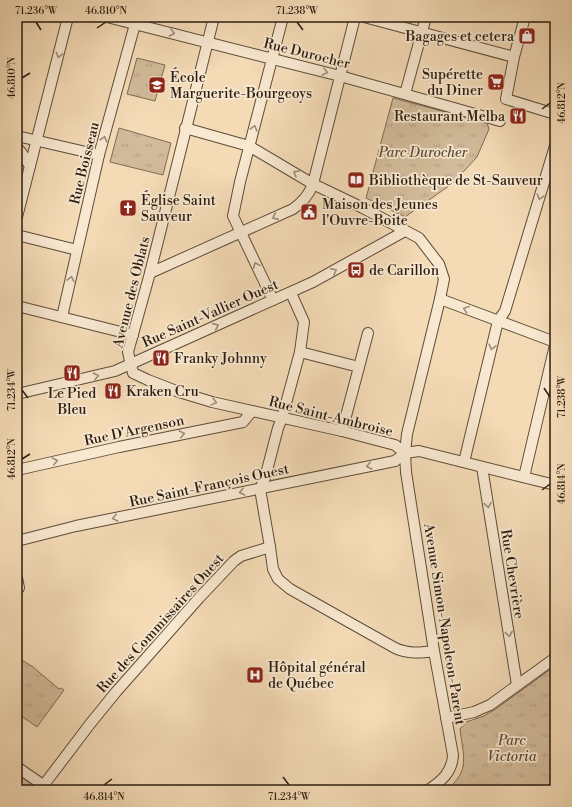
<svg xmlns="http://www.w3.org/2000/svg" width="572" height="807" viewBox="0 0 572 807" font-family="'Libre Bodoni',serif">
<defs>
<pattern id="grass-tufts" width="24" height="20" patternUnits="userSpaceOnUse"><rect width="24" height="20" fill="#d2bb9a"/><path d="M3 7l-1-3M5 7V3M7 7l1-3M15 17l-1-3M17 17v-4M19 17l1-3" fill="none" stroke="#b4a084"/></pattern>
</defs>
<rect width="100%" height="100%" fill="#f4dbb6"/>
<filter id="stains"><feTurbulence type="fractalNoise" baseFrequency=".005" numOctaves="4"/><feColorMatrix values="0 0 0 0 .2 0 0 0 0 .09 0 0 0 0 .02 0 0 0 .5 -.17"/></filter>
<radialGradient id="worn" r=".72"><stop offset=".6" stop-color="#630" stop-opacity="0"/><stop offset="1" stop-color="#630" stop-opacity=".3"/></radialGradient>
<g fill="url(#grass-tufts)" stroke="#7e6c55">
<polygon points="137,58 165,65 155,101 127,94"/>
<polygon points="393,98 487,123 489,129 477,157 453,183 405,217 366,198"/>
<polygon points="119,128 171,143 163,175 110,162"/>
<polygon points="17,657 33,667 59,689 61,688 64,690 37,727 17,713"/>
<path d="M 555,666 L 555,790 L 446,790 C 471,771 463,756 460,729 L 466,722 L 484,716 L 496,709 Z"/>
<polygon points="17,772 32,782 26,790 17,790"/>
</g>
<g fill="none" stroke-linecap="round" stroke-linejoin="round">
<g stroke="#5d4c3a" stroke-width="12">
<g id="minor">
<polyline points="107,17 340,76 500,121"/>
<polyline points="214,17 150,273 128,352 133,373 148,380 179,392 212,402 342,431 395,445 405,453 419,451 555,485"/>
<polyline points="364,17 514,57"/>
<polyline points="525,17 514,57 506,99 555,114"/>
<polyline points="405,94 426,17"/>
<polyline points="185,128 249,146 313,184 363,208 419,238 439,264 444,279 440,299 555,342"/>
<polyline points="17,136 99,155"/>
<polyline points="17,148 21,152 30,166"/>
<polyline points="17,217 68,17"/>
<polyline points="17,235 77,250"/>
<path d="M 150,273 L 293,209 C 303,202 309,195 313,184 L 355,17"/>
<polyline points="273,300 233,216 240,182 283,17"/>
<polyline points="17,306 133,335"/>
<polyline points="62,317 99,155 137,17"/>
<polyline points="300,352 359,367 342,431"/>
<polyline points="359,367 368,333"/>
<polyline points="17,394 115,371 313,282 405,231"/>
<polyline points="464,462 498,321 505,311 555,146"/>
<polyline points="482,467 517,685"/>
<polyline points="17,470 119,447 243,422 252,411"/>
<polyline points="524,477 555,345"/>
<polyline points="17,541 76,526 395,461 405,453"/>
<polyline points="270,547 260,489 265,478 278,428 282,418 300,352 304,322 291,293"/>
<polyline points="17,578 19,588"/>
<polyline points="446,718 474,712 490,705 555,658"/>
<polyline points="17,767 43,785"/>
<path d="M 40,790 L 90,724 L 116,692 L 199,598 L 234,561 L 241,556 L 270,547 L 273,569 L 278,579 L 290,589 L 395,648 C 408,654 420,653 434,651"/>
<path d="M 428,790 C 442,781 452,772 453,755 L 434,651 L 406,472 L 405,453 L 407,434 L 440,299"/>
</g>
</g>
<use href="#minor" stroke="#f8e8d0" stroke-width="10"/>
</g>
<defs><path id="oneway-chevron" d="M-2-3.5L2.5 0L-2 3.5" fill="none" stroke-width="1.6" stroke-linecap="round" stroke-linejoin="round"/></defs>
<g stroke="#9c8d7a">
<use href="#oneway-chevron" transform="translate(172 33) rotate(14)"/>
<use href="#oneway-chevron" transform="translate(59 55) rotate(104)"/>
<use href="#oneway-chevron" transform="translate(325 72) rotate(14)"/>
<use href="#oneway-chevron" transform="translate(254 128) rotate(-75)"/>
<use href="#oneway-chevron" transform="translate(104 139) rotate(-74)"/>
<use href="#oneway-chevron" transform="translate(296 173) rotate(-150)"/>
<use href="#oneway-chevron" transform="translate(540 197) rotate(107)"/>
<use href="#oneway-chevron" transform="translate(275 217) rotate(156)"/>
<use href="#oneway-chevron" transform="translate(256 265) rotate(-114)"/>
<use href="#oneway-chevron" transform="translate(334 271) rotate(-28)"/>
<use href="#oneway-chevron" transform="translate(71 279) rotate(-77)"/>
<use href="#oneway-chevron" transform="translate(466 309) rotate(-160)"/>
<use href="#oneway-chevron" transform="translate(216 326) rotate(-24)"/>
<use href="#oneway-chevron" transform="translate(492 347) rotate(104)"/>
<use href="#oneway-chevron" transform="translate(96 376) rotate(-14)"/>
<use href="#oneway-chevron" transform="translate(214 402) rotate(15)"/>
<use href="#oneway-chevron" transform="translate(182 434) rotate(-11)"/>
<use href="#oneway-chevron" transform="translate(55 461) rotate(-13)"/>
<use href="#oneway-chevron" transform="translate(369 466) rotate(168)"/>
<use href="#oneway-chevron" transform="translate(242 492) rotate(168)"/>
<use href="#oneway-chevron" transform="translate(488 505) rotate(81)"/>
<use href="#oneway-chevron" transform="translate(115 518) rotate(168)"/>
<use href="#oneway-chevron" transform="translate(509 634) rotate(81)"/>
</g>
<path fill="none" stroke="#2b1d10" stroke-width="1.5" d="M 36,22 L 41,30M 297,22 L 303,30M 97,28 L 106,22M 22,78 L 30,73M 542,109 L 550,103M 544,388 L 550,397M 22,390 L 28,398M 22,459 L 30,454M 542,490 L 550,484M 283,777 L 289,785M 104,785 L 112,779"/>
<defs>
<g id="shop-square" transform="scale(0.9)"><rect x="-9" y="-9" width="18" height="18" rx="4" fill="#8f2418" stroke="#f8e8d0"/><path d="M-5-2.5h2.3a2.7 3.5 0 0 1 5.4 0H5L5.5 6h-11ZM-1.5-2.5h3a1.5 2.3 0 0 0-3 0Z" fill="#fff"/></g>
<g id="supermarket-square" transform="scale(0.9)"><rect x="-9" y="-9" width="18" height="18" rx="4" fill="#8f2418" stroke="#f8e8d0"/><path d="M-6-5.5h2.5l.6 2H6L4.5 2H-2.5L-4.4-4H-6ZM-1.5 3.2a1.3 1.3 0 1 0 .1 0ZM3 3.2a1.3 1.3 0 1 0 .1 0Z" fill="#fff"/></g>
<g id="school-square" transform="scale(0.9)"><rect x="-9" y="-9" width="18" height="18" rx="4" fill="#8f2418" stroke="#f8e8d0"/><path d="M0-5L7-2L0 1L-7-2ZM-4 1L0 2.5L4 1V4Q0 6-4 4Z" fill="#fff"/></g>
<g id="restaurant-square" transform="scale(0.9)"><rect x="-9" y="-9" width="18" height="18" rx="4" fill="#8f2418" stroke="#f8e8d0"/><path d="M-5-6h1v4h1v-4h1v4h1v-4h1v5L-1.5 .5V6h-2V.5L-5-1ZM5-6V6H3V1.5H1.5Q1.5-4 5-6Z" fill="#fff"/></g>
<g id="library-square" transform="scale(0.9)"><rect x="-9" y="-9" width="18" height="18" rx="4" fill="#8f2418" stroke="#f8e8d0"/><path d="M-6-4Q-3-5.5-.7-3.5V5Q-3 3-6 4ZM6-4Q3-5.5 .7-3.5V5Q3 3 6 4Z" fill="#fff"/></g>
<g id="church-square" transform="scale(0.9)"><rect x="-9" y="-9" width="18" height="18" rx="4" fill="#8f2418" stroke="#f8e8d0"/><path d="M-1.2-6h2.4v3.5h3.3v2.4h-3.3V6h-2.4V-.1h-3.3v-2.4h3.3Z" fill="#fff"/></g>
<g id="civic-square" transform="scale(0.9)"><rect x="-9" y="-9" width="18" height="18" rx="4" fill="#8f2418" stroke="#f8e8d0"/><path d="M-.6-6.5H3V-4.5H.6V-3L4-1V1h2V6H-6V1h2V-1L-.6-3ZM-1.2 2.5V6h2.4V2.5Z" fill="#fff"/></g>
<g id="bus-square" transform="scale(0.9)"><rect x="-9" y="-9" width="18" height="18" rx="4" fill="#8f2418" stroke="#f8e8d0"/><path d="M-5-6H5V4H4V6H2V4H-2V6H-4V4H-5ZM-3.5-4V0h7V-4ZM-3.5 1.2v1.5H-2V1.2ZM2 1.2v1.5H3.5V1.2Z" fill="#fff"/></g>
<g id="hospital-square" transform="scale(0.9)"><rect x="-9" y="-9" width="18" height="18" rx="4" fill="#8f2418" stroke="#f8e8d0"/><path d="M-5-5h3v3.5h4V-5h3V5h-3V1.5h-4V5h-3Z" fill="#fff"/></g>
</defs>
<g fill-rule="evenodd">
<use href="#shop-square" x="527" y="36"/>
<use href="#supermarket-square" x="496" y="82"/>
<use href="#school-square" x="157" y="85"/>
<use href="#restaurant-square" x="518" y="116"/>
<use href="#library-square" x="356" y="180"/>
<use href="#church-square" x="128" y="208"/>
<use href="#civic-square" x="309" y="212"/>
<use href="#bus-square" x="356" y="270"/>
<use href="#restaurant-square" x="161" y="358"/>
<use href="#restaurant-square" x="72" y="373"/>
<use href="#restaurant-square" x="113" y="391"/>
<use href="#hospital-square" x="255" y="675"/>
</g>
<g text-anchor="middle" stroke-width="3.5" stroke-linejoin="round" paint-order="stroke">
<g font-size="14" fill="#2b1d10" stroke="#f8e8d0" text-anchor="start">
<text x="514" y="41" text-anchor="end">Bagages et cetera</text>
<text x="483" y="79" text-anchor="end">Supérette<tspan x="483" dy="16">du Diner</tspan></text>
<text x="170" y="82">École<tspan x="170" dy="16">Marguerite-Bourgeoys</tspan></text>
<text x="505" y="121" text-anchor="end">Restaurant Melba</text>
<text x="369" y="185">Bibliothèque de St-Sauveur</text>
<text x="141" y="205">Église Saint<tspan x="141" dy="16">Sauveur</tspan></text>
<text x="322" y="209">Maison des Jeunes<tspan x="322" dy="16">l'Ouvre-Boite</tspan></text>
<text x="369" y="275">de Carillon</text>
<text x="174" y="363">Franky Johnny</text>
<text x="126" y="396">Kraken Cru</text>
<text x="72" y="398" text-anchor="middle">Le Pied<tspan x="72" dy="16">Bleu</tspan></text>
<text x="268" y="672">Hôpital général<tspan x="268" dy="16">de Québec</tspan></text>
</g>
<g font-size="14" fill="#2b1d10" stroke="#f8e8d0">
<text transform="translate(307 53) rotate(14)" y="5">Rue Durocher</text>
<text transform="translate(84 163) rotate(-76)" y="5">Rue Boisseau</text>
<text transform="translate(131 292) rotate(-76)" y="5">Avenue des Oblats</text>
<text transform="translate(210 313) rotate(-24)" y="5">Rue Saint-Vallier Ouest</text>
<text transform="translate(331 416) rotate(14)" y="5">Rue Saint-Ambroise</text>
<text transform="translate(134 430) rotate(-12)" y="5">Rue D'Argenson</text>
<text transform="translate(209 485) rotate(-12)" y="5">Rue Saint-François Ouest</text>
<text transform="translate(513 574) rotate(81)" y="5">Rue Chevrière</text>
<text transform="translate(160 623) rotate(-48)" y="5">Rue des Commissaires Ouest</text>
<text transform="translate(445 624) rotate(81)" y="5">Avenue Simon-Napoleon-Parent</text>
</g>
<g font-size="14" font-style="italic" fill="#5d4c39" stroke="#f8e8d0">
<text x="423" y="157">Parc Durocher</text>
<text x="512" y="745">Parc<tspan x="512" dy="16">Victoria</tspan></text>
</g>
</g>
<rect width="572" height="807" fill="none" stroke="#f4dbb6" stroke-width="44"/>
<rect x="22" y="22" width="528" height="763" fill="none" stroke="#2b1d10" stroke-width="1.5"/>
<g font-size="10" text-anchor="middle" fill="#2b1d10">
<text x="36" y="14">71.236°W</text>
<text x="106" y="14">46.810°N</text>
<text x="297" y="14">71.238°W</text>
<text transform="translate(11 78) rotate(-90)" y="4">46.810°N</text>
<text transform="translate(561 103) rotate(-90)" y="4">46.812°N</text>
<text transform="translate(11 390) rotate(-90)" y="4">71.234°W</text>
<text transform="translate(561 397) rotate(-90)" y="4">71.238°W</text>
<text transform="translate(11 459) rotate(-90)" y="4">46.812°N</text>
<text transform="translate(561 484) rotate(-90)" y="4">46.814°N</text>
<text x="104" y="800">46.814°N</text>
<text x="289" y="800">71.234°W</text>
</g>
<rect width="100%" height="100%" filter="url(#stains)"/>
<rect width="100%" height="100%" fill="url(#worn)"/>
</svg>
